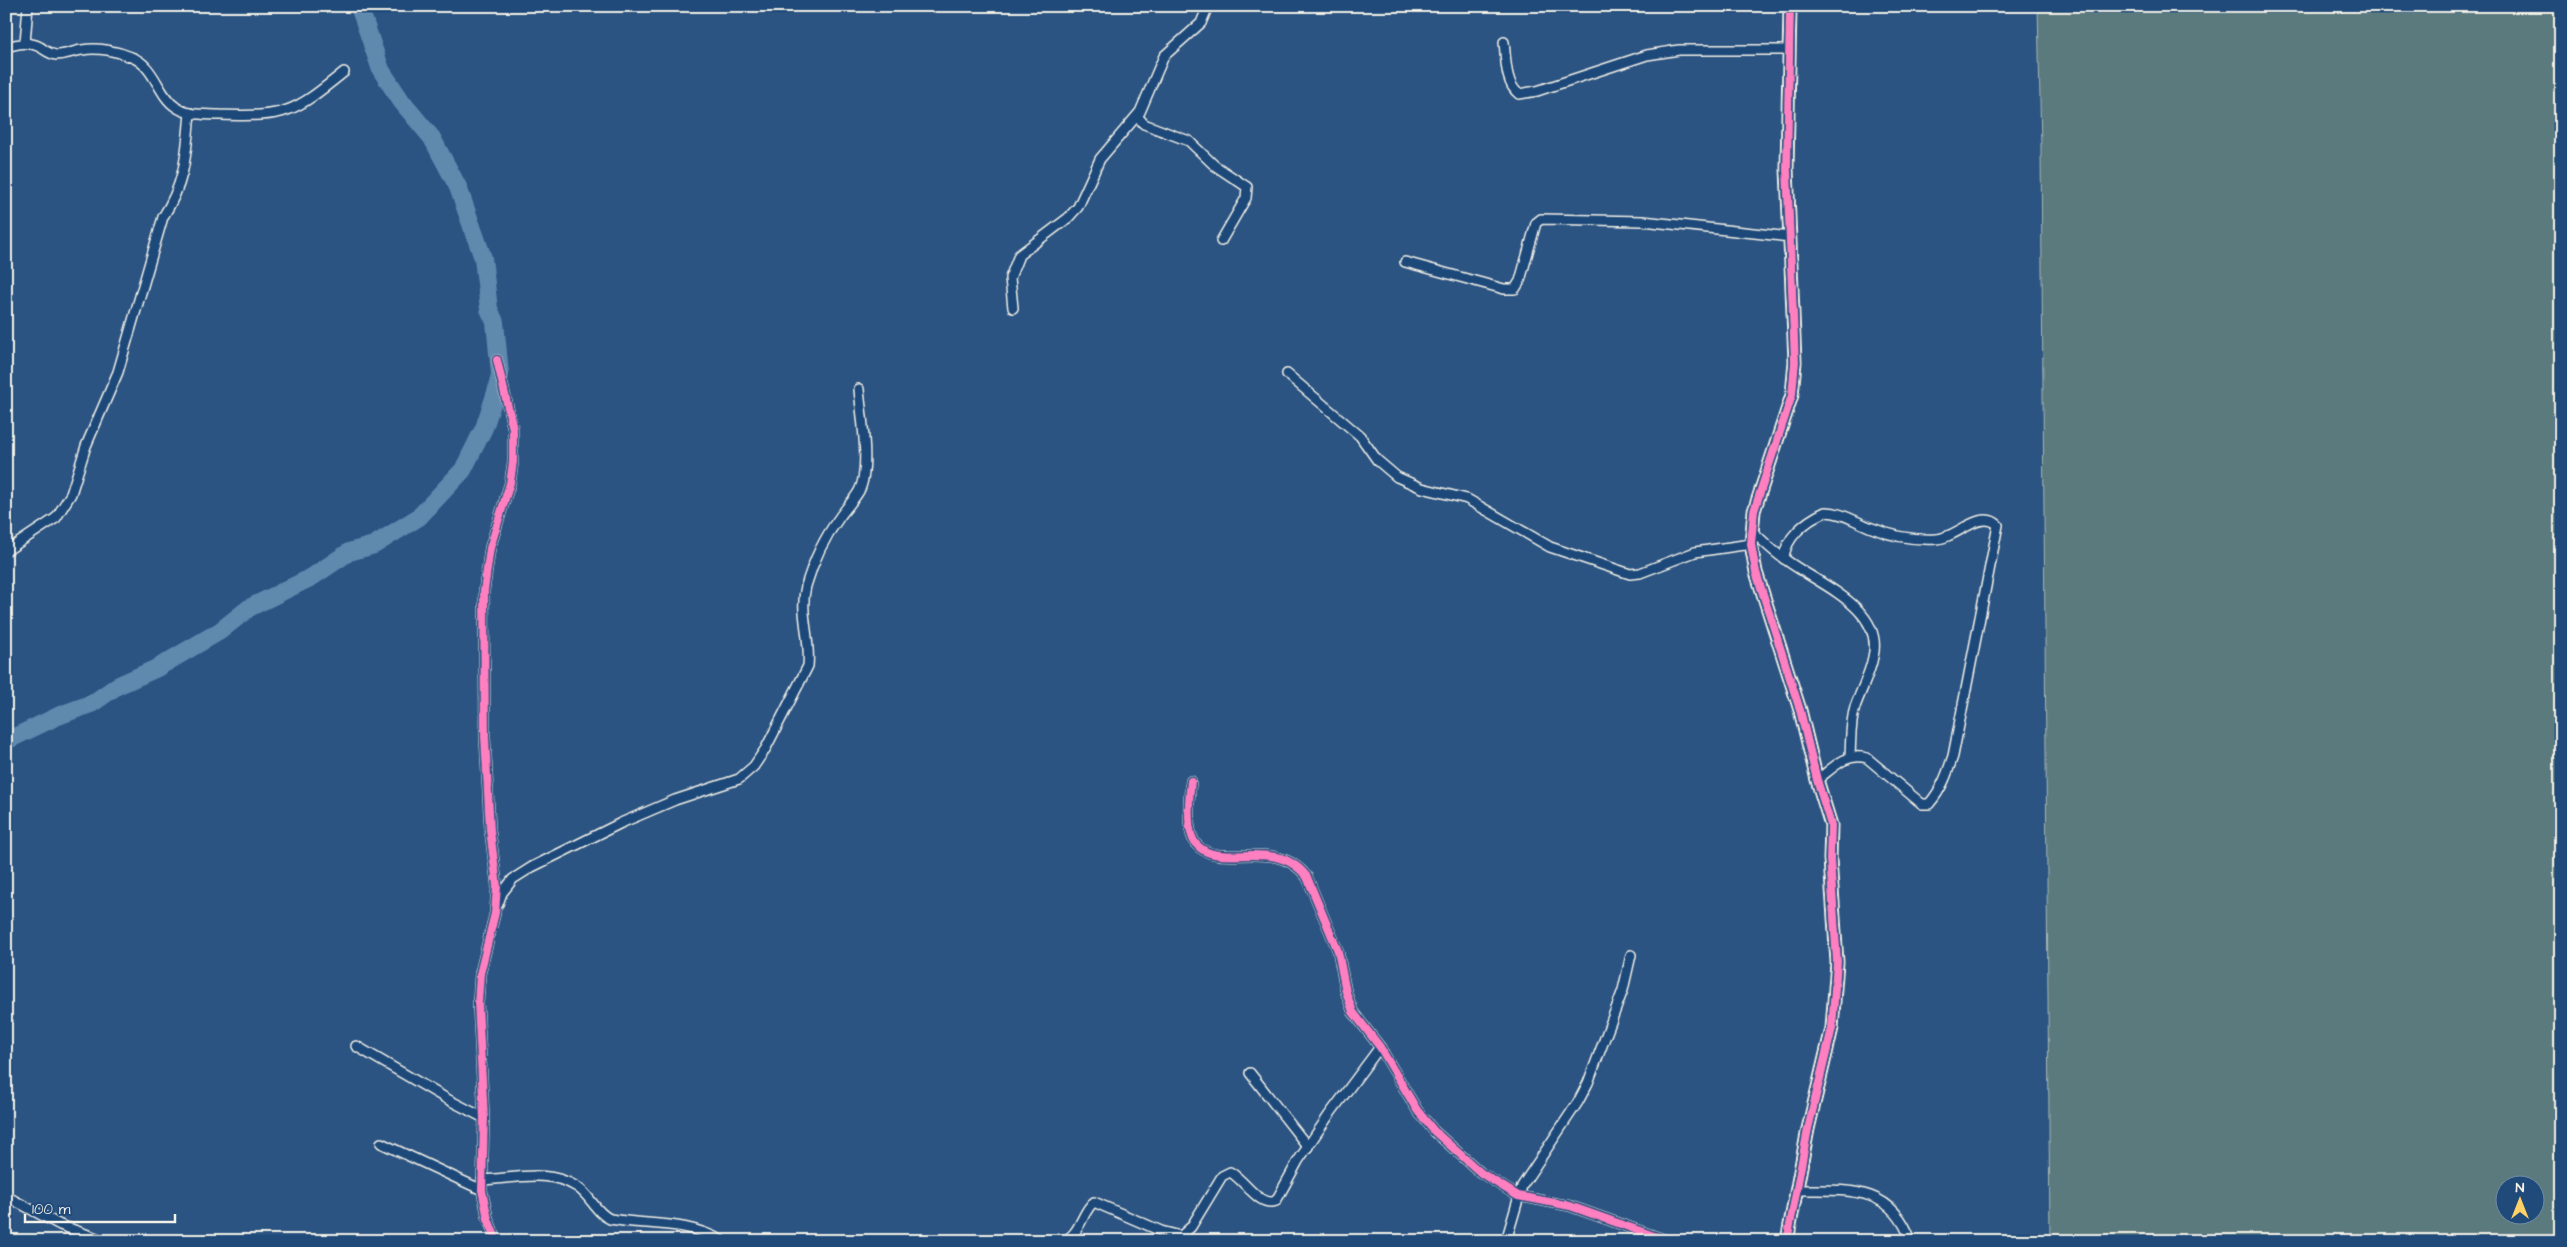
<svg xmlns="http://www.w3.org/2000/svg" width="2567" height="1247" viewBox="0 0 2567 1247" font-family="'Architects Daughter',sans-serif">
<rect width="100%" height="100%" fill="#2b5483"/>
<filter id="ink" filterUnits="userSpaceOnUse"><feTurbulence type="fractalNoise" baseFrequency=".02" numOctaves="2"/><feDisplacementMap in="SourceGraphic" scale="10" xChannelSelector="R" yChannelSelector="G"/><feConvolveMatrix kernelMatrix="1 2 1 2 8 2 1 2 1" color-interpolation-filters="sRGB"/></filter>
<g filter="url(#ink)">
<path fill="#5a7a7e" stroke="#a7b6b3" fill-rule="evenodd" d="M 2038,6 L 2561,6 L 2561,1241 L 2050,1241 L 2041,148 ZM 2504,1184 L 2534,1184 L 2534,1214 L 2504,1214 Z"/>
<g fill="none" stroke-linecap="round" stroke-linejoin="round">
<polyline stroke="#6089ae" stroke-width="18" points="6,741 58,716 93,703 117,686 157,668 220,631 249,608 312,577 349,552 374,545 419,517 463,470 484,428 497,389 500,374 495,322 489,309 483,258 458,187 432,138 402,102 381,70 359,6"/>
<g stroke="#f4f1e8" stroke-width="12">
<g id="minor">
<path d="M 1504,42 C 1506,58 1505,84 1519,94 L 1537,91 L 1647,55 L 1679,50 L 1789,50"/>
<polyline points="25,43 28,6"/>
<path d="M 6,47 C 17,44 29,41 40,47 C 45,50 49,54 56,55 C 65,55 74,51 82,50 C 98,47 117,51 131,57 C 155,65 158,96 176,107 C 188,116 205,114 220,115 C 286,117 292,114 344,72"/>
<polyline points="1137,116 1144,124 1189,141 1214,165 1247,187 1246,198 1221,241"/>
<polyline points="1405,262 1504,289 1515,289 1520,281 1536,223 1541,219 1643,221 1790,237"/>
<polyline points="1013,308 1010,278 1019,255 1068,218 1078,207 1100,159 1140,112 1164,56 1201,23 1208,6"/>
<polyline points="1287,374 1360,436 1377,460 1397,477 1422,488 1467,499 1550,547 1630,574 1640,573 1695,552 1751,544"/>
<path d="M 1751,530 C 1762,540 1773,552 1786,560 C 1818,584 1885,608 1873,657 C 1870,674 1861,690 1855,707 C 1850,723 1851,740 1850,756"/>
<path d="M 6,551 L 56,518 L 71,494 L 86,446 L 118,372 L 163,217 C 186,181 186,154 190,113"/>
<path d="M 1784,559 C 1785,537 1806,521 1825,512 C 1842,512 1856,522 1872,528 C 1891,536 1915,540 1936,539 C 1955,539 1981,508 1998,525 L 1953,756 C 1947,774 1942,789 1929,804 L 1922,804 L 1867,758 C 1846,752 1833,768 1817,780"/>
<path d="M 1191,781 C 1189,797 1185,833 1197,845 C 1221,871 1275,835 1307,877 L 1338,951 L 1346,992 L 1353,1012 L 1380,1047 L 1417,1110 L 1434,1131 L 1481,1173 L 1518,1196 L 1570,1206 L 1668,1241"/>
<path d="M 498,904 L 502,893 L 513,879 L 532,867 L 621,823 L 675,800 L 739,779 L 754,766 L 766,748 L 808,666 C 811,639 799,613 806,586 C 813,562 824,538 839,518 C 845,509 854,500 859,491 C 871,469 861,414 859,389"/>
<polyline points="356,1046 447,1099 484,1118"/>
<polyline points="1250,1073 1308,1147"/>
<polyline points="381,1143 482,1190"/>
<path d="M 482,1180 C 513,1179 548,1168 577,1187 C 591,1196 595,1212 610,1219 C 649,1226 686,1220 722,1241"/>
<path d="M 1797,1190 C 1847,1190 1892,1185 1911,1241"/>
<polyline points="6,1196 60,1225 105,1241"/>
<polyline points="497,1241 488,1219 482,1190 484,1118 478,1003 480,974 495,913 497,886 490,830 485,737 484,591 490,548 510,483 513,462 513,429 497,360"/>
<path d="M 1061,1241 C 1080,1238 1081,1212 1094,1202 L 1161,1231 L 1181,1236 L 1191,1227 L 1222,1176 L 1230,1172 C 1244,1179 1259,1208 1276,1201 L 1298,1161 L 1329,1115 L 1380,1047"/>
<polyline points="1506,1241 1522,1186 1578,1102 1588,1083 1623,990 1631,955"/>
</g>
</g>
<g stroke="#f4f1e8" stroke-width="15">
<polyline id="tertiary" points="1787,1241 1808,1129 1832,1028 1837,962 1830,859 1831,825 1817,780 1800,710 1756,572 1751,544 1754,511 1792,395 1795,362 1787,169 1790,6"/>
</g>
<use href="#minor" stroke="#1f4a7a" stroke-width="9"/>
<use href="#tertiary" stroke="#1f4a7a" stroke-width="11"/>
<g stroke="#1f4a7a" stroke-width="11">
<g id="cycleway">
<path d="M 1191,781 C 1189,797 1185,833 1197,845 C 1221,871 1275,835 1307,877 L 1338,951 L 1346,992 L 1353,1012 L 1380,1047 L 1417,1110 L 1434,1131 L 1481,1173 L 1518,1196 L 1570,1206 L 1668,1241"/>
<polyline points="497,1241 488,1219 482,1190 484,1118 478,1003 480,974 495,913 497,886 490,830 485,737 484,591 490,548 510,483 513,462 513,429 497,360"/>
<polyline points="1787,1241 1808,1129 1832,1028 1837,962 1830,859 1831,825 1817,780 1800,710 1756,572 1751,544 1754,511 1792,395 1795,362 1787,169 1790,6"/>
</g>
</g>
<use href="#cycleway" stroke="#ff80c0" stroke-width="8"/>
</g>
</g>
<rect width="2567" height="1247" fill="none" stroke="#1f4a7a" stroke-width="25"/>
<rect x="12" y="12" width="2542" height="1222" fill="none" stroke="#f4f1e8" stroke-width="2" filter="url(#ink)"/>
<g transform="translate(2520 1200)"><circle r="24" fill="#1f4a7a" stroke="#748da6"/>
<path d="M0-4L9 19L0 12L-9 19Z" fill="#ffd166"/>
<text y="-8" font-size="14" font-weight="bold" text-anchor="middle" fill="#f4f1e8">N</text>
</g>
<path d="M25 1214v8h150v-8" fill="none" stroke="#f4f1e8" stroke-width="2.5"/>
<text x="32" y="1214" font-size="15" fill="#f4f1e8" stroke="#1f4a7a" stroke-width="4" paint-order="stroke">100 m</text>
</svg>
